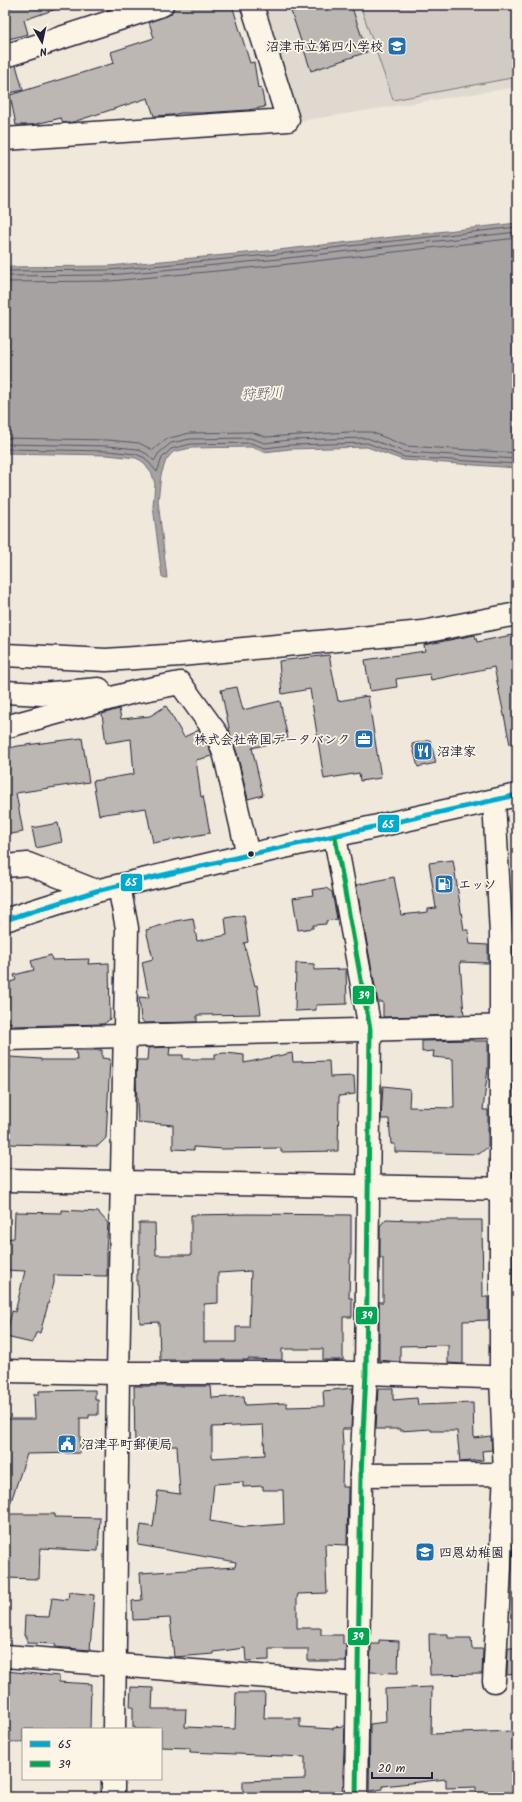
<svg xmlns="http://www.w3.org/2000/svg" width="522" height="1802" viewBox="0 0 522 1802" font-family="Kalam,'Klee One',sans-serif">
<rect width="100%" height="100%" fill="#efe8db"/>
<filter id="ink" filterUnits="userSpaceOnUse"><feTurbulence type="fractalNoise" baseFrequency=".025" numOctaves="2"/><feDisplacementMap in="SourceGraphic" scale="8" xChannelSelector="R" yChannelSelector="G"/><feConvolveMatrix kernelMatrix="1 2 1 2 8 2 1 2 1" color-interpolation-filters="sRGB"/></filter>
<g filter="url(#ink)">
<polygon fill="#e0d9cf" points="264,5 517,5 517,87 300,121"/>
<polygon fill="#d1cbc3" stroke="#7a767f" points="360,5 517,5 517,77 393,100"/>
<polygon fill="#a6a2a2" stroke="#716f79" points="517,223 517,468 403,460 367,447 290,449 264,452 251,447 191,448 173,452 166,460 161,475 158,501 167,578 162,577 153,506 155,484 152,474 142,461 136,458 107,455 5,453 5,267 109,266 278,250"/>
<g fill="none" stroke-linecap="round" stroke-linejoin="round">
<g stroke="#575564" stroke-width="1">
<polyline points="5,271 110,270 279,254 517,227"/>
<polyline points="5,276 110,275 279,259 517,232"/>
<polyline points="5,282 111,281 280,265 517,238"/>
<polyline points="5,438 108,440 139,443 153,450 166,439 190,433 251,432 266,437 350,432 371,432 406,446 517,453"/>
<polyline points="5,444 108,446 137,449 147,454 154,461 159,453 171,443 190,439 250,438 265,443 289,440 367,438 405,452 517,459"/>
<polyline points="5,449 108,451 136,454 145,458 157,472 162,458 171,449 191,444 251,443 265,448 289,445 367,443 404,457 517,464"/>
</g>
</g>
<g fill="#bcb7b3" stroke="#22223b" fill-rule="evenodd">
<polygon points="18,5 58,5 59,8 24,20 28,34 5,40 5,9"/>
<polygon points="174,5 232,5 250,63 254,62 258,88 261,87 265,107 248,110 202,113 181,113 172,115 154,116 148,98 73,122 63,123 61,118 32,125 16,125 10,95 114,63 111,52 154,38 149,22 171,14"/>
<polygon points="289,5 351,5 367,52 311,71"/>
<polygon points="16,65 23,90 5,94 5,68"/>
<polygon points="517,634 517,743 510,744 494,667 431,680 430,674 396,679 397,687 370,691 365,660 425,651 424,645 475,635 477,642"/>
<polygon points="329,655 338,701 368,696 381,778 360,781 359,773 324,779 310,689 282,694 279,661"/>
<polygon points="237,687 243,710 280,701 288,739 252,748 263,795 248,799 237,753 231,737 221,690"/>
<polygon points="166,706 184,737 199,730 206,740 212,756 196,760 201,797 203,796 210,833 153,843 146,808 99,815 93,781 134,774 131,739 106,743 102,714 119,709 121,719 150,716"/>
<polygon points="82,738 89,782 16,793 23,832 5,835 5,749 18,746"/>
<polygon points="430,740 436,763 418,767 412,744"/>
<polygon points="58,823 62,842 36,848 32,828"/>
<polygon points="453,860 464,930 468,930 470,944 488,945 488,963 460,962 464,1015 383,1017 383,1002 378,1002 356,885 394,877 401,915 428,912 428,909 436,908 429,863"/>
<polygon points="326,888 332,892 337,919 326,921 326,924 313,925 313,928 298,930 293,898 313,895 312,890"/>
<polygon points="244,915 248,942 244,943 255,986 257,985 261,1014 197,1015 197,1022 145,1023 141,1020 139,997 149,998 142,962 153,959 146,930 175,921 193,918 197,941 227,935 225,918"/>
<polygon points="517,947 517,965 514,965 514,948"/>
<polygon points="51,955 52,960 89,959 88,964 109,963 110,1019 104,1024 11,1026 11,1022 5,1024 5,984 16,980 14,975 34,970 31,961"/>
<polygon points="296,963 314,964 314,970 346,969 347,1004 316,1005 316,1010 295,1011"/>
<polygon points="473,1040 473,1041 488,1041 488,1068 483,1110 488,1110 488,1147 479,1154 395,1152 395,1144 391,1144 389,1119 381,1119 383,1086 410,1089 409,1107 454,1108 453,1059 433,1057 434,1051 422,1052 422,1041"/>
<polygon points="170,1047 169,1055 183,1055 183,1059 215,1059 215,1054 225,1053 244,1055 244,1063 292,1053 293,1062 329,1061 330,1077 354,1076 355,1094 339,1096 338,1151 281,1152 281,1148 223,1149 194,1147 194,1150 173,1149 173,1125 138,1122 136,1078 137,1060 147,1060 148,1048"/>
<polygon points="76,1050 102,1050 102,1058 110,1059 106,1138 98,1146 5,1144 5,1070 10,1070 10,1057 41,1059 41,1060 77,1060"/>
<polygon points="62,1210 98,1212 108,1223 106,1251 107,1250 107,1276 54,1275 54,1283 40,1333 36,1333 32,1343 6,1337 12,1311 15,1312 25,1271 5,1270 5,1239 14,1238 15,1212 62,1213"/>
<path d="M 248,1214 L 351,1215 L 351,1258 L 350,1258 L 349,1298 L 352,1298 L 352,1317 L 343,1317 L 343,1360 L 323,1360 L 323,1349 L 282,1349 L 282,1360 L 248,1359 L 248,1360 L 160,1360 L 159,1322 L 140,1323 L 138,1285 L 137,1285 L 137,1268 L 139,1268 L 139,1223 L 155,1223 L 156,1255 L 191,1255 L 191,1215 ZM 251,1271 L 249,1327 L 236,1327 L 236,1342 L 204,1342 L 204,1304 L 218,1303 L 218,1273 Z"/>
<polygon points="386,1219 409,1220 482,1220 483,1297 488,1297 488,1320 463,1321 463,1364 448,1363 448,1345 400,1346 400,1362 379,1360 379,1302 383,1302 383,1258 380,1258 380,1226"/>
<path d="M 134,1386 L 211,1386 L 212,1398 L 244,1396 L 245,1405 L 287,1403 L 287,1407 L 324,1406 L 323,1391 L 353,1388 L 351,1429 L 342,1429 L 343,1445 L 342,1487 L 348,1487 L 347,1545 L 325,1544 L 327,1593 L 298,1594 L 297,1598 L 297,1628 L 321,1628 L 321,1635 L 343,1635 L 343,1644 L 346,1644 L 346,1661 L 308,1661 L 308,1649 L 269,1649 L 269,1660 L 246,1661 L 245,1648 L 214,1652 L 214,1654 L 174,1657 L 170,1618 L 133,1620 L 132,1601 L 142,1600 L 140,1573 L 235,1567 L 236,1562 L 138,1545 L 141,1525 L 153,1527 L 158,1491 L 180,1494 L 177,1446 L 135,1447 ZM 263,1425 L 265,1455 L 212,1458 L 212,1427 ZM 243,1482 L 243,1487 L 263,1486 L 263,1490 L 283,1490 L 284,1524 L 245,1527 L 210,1521 L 214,1484 Z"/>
<polygon points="378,1388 393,1388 393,1400 417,1398 418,1405 473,1403 474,1438 491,1436 492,1450 482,1451 483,1460 460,1462 457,1431 431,1431 431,1429 400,1431 400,1429 376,1429"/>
<polygon points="95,1390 95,1400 98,1400 98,1415 89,1415 89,1418 80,1418 80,1453 27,1454 8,1510 5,1509 5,1419 35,1419 34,1394 39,1394 39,1391"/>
<polygon points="7,1514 55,1514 55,1517 100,1518 98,1551 40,1548 39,1579 5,1578 5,1557 7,1557"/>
<polygon points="69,1592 94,1595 90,1650 55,1647 56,1644 27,1643 27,1636 24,1636 25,1616 49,1617 52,1598 68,1600"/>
<polygon points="429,1634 448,1634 448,1638 471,1638 472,1649 483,1649 482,1674 430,1675"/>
<polygon points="379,1640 399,1641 398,1673 370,1672 371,1644 379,1644"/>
<polygon points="508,1648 517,1648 517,1674 507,1675"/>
<polygon points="5,1671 59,1676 59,1682 91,1684 90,1729 23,1729 23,1742 5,1742"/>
<polygon points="131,1687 153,1688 152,1709 186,1709 185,1727 235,1729 236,1693 265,1693 264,1718 300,1718 300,1727 333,1729 333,1727 345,1726 342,1797 243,1797 243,1781 305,1779 305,1757 190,1752 190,1748 161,1747 161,1729 135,1729 135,1727 133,1727 133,1707 130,1707"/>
<polygon points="432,1687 431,1734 515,1731 514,1737 517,1737 517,1797 476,1797 476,1787 446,1788 446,1779 383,1786 383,1789 369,1791 370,1724 386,1722 385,1689"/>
</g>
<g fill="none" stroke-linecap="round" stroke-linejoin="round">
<g stroke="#22223b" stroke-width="25">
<g id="minor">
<polyline points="5,56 162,5"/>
<polyline points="5,139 288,120 252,5"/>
<polyline points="5,655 106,660 180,655 423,632 517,614"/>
<polyline points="5,692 41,694 99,689"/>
<polyline points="5,727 134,692 180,683 217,734 225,756 248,855"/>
<polyline points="494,801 501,934 501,1377 505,1474 494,1681"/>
<polyline points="335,837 370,1029 366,1373 361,1475 356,1797"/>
<polyline points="5,866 28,864 96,891"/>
<polyline points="5,1039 516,1026"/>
<polyline points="5,1180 517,1189"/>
<polyline points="5,1371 118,1373 366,1373 517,1378"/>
<polyline points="361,1475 505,1474 517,1477"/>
<polyline points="5,1656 357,1684"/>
<polyline points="114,1729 118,1373 127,928 119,886"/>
<polyline points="113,1797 113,1779"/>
</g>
</g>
<g stroke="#22223b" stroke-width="25">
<polyline id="major" points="5,920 96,891 248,855 517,795"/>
</g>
<use href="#minor" stroke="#fcf5e5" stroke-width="22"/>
<use href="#major" stroke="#fcf5e5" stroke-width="22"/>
<g stroke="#fcf5e5" stroke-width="8">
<polyline id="bus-1" points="5,920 96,891 248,855 517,795"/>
</g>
<g stroke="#fcf5e5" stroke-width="8">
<polyline id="bus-2" points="335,837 370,1029 366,1373 361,1475 356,1797"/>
</g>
<use href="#bus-1" stroke="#00a9ce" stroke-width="5"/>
<use href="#bus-2" stroke="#00a651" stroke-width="5"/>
</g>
</g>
<defs>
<g id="school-square" transform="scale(1)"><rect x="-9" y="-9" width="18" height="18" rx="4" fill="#1f6fb2" stroke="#fcf5e5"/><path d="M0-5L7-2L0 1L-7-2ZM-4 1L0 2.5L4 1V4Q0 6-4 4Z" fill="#fff"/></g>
<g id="office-square" transform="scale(1)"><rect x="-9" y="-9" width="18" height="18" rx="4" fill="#1f6fb2" stroke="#fcf5e5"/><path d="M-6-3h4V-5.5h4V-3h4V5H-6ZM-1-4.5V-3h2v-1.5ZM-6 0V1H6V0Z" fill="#fff"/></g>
<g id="restaurant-square" transform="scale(1)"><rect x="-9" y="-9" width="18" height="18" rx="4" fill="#1f6fb2" stroke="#fcf5e5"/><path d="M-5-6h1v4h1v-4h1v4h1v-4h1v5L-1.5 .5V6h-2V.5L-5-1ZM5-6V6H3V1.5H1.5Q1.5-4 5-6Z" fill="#fff"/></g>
<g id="fuel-square" transform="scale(1)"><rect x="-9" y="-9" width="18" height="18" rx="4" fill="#1f6fb2" stroke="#fcf5e5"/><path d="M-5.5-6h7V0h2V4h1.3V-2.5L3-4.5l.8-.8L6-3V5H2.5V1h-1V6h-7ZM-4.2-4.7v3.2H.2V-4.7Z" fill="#fff"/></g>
<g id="civic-square" transform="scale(1)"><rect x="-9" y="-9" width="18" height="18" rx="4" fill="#1f6fb2" stroke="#fcf5e5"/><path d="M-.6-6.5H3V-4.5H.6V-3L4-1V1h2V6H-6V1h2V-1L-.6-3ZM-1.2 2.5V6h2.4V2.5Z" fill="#fff"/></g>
</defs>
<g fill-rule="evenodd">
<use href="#school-square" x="397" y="46"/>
<use href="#office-square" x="364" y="739"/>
<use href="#restaurant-square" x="423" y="751"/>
<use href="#fuel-square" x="444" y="884"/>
<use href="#civic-square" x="67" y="1444"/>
<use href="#school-square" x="425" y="1552"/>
</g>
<circle fill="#22223b" stroke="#fcf5e5" stroke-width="1.5" cx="251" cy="854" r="3.5"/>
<g text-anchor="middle" stroke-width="3.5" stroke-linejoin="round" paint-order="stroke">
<g font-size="13" font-weight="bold" fill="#22223b" stroke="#fcf5e5" text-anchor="start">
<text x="383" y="51" text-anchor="end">沼津市立第四小学校</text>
<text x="350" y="744" text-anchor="end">株式会社帝国データバンク</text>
<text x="437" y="756">沼津家</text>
<text x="458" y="889">エッソ</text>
<text x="81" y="1449">沼津平町郵便局</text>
<text x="439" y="1557">四恩幼稚園</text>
</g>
<g font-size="14" font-style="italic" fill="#575564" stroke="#fcf5e5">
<text transform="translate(262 393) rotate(-2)" y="5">狩野川</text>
</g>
</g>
<g stroke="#fcf5e5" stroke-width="1.5">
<rect x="377" y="814" width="23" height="19" rx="4" fill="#00a9ce"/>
<rect x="120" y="873" width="23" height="19" rx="4" fill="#00a9ce"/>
<rect x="352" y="985" width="23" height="20" rx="4" fill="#00a651"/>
<rect x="355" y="1306" width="23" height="19" rx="4" fill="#00a651"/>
<rect x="347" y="1627" width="23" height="19" rx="4" fill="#00a651"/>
</g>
<g font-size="11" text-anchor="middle" font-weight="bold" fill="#fff">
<text x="388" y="828">65</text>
<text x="131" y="886">65</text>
<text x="364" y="999">39</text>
<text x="367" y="1319">39</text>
<text x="358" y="1640">39</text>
</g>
<rect width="522" height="1802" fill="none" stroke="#fcf5e5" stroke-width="20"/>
<rect x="10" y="10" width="502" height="1782" fill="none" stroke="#22223b" stroke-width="1.5" filter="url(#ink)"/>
<rect x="22" y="1728" width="140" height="52" fill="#fcf5e5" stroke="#a5a1a1"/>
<rect x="30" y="1741" width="20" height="6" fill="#00a9ce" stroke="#a5a1a1"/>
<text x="58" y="1748" font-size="12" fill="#22223b">65</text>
<rect x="30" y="1761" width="20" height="6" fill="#00a651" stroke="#a5a1a1"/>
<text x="58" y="1768" font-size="12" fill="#22223b">39</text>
<g transform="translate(42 42) rotate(171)" stroke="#fcf5e5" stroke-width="3" paint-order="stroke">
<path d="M0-3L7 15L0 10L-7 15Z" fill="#22223b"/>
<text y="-6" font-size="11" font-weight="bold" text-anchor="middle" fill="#22223b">N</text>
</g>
<path d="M372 1772v6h60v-6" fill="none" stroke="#22223b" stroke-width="2"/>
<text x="378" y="1772" font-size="12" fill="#22223b" stroke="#fcf5e5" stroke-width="3" paint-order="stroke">20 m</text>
</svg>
